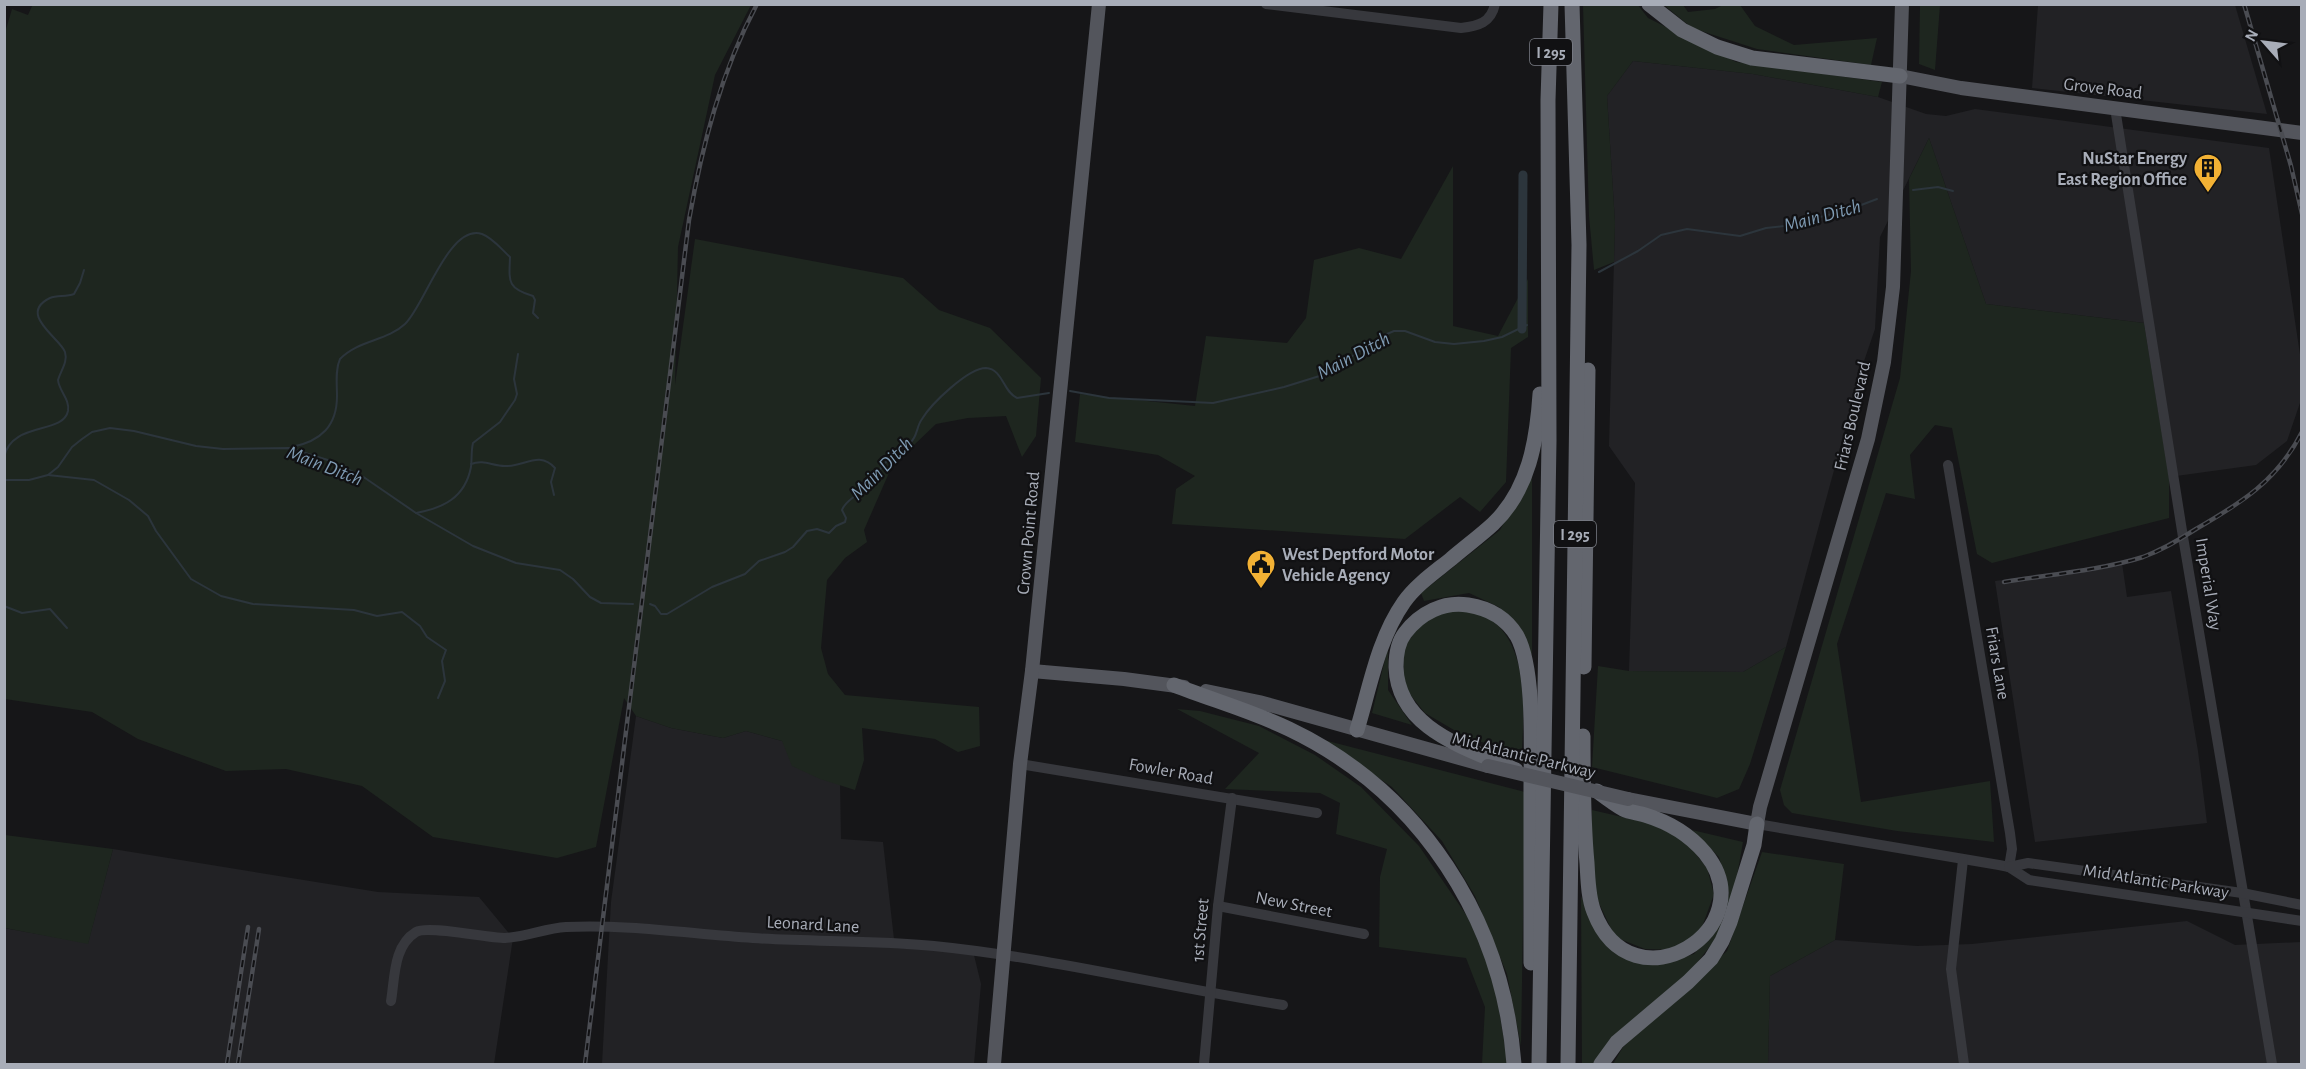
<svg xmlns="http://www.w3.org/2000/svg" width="2306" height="1069" viewBox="0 0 2306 1069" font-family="'Alegreya Sans',sans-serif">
<rect width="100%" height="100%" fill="#161618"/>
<g fill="#222225">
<polygon points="2038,5 2235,5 2267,114 2032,88"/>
<polygon points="1633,61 1753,74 1878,97 1926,114 1946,116 1975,109 2269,148 2301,361 2301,400 2287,441 2256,465 2169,477 2144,323 1986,304 1929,138 1880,237 1875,329 1862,367 1786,647 1743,672 1629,671 1635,483 1609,446 1615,223 1607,96"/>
<polygon points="2122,563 2127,597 2171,591 2198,751 2207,823 2035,842 1995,581"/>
<polygon points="636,716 671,728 723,738 746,731 782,741 840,782 841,839 883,842 895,948 973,951 981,984 974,1064 602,1064 611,902"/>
<polygon points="113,849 378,892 479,897 513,938 494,1064 5,1064 4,928 88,943"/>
<polygon points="2187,921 2235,945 2301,942 2301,1064 1768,1064 1770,976 1835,940 1917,946 1972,944"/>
</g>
<g fill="#1e261f">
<polygon points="33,4 751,5 715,75 678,247 675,385 695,239 903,278 939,310 990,328 1041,378 1036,436 1022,457 1006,416 968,418 936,424 892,466 864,530 867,542 845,558 827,580 821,648 828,674 845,695 979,707 980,746 958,752 935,739 862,728 864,760 855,790 820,779 792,766 782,741 746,731 723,738 671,728 636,716 624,698 596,847 557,858 433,837 362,786 286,769 226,771 138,739 92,712 5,699 4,36 12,9 28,15"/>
<polygon points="1583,5 1638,5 1648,18 1736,62 1882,82 1878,97 1753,74 1633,61 1607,96 1615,223 1614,262 1594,270 1589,216"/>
<polygon points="1664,5 1683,5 1688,12 1715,9 1723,5 1740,5 1755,26 1794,45 1877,38 1871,65 1757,49 1692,28"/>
<polygon points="1920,5 1940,5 1935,70 1919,64"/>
<polygon points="1929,138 1986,304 2144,323 2169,477 2169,518 1992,563 1977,554 1952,428 1935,425 1910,455 1915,499 1886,493 1837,644 1861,802 1990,781 1994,842 1897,831 1792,813 1784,805 1780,790 1900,378 1911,271 1909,179"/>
<polygon points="1453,166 1453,326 1498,336 1528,279 1528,337 1511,348 1506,482 1480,512 1460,497 1405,539 1172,524 1176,489 1195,476 1158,455 1075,442 1080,394 1195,406 1206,336 1287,343 1306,318 1314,260 1359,248 1401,259"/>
<polygon points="1532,473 1532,655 1499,607 1469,593 1424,601 1421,593 1500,530"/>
<path d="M 1465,607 C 1474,611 1487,615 1494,622 C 1528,650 1524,710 1522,750 L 1471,740 L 1425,713 L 1404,687 L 1403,648 L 1418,628 L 1440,611 Z"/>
<polygon points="1388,647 1388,690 1412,725 1372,713"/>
<polygon points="1786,647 1750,764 1739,789 1717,798 1592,767 1598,666 1629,671 1743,672"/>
<polygon points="1177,709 1200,711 1259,726 1315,755 1361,787 1419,846 1469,919 1494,980 1508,1064 1482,1064 1485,1007 1466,958 1379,947 1380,877 1387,849 1336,834 1340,803 1320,793 1225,789 1259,753"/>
<polygon points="1320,739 1525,792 1521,1046 1507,974 1475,896 1442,841 1392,787"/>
<polygon points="1592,810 1648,823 1684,839 1707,868 1714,894 1702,927 1678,950 1645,949 1615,937 1597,899 1591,876"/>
<polygon points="1692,830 1743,842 1735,887 1721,932 1689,973 1593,1064 1582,1064 1581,896 1596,930 1615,952 1636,963 1664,963 1694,954 1714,932 1729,894 1719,857"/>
<polygon points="5,835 113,849 88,944 5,928"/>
<polygon points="1762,852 1844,864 1835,940 1770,976 1768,1064 1613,1064 1623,1047 1727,951"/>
</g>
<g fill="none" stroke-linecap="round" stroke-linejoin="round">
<g stroke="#2c353c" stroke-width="2">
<polyline points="1913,190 1938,187 1953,191"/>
<polyline points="1599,272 1638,251 1661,235 1687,229 1740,236 1766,228 1784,226 1848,210 1877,199"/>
<polyline points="1070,391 1109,398 1213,403 1284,387 1326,374 1380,337 1394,331 1405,331 1435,342 1454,344 1484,341 1502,337 1527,325"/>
<path d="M 292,447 C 321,441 337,426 337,396 C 337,384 335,370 340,359 C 358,340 387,341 405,324 C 424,307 449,223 482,234 C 493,238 501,249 510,257 C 509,282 507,288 533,296 L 535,300 L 533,313 L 538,318"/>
<path d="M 4,457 C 12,421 63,435 68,411 C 70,399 59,391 58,380 C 61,370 68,362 65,352 C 60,338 17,314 50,298 C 57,295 66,297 74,294 L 80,283 L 84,270"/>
<path d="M 471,464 C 484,459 492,466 505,466 C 524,467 539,450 555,468 L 551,482 L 554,495"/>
<polyline points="48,475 94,480 129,500 148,516 156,531 191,579 221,596 253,604 354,610 377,616 402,612 420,626 427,637 446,650 442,661 445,681 438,698"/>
<polyline points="4,480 29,480 48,475 58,467 72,447 82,439 92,432 110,428 134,431 196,446 223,449 289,448 331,461 365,478 416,513 473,546 516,563 560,570 573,579 590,597 601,603 633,604"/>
<path d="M 416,513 C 443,508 465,498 471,467 C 472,459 471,451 473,443 L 500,422 L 515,400 L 517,394 L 514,379 L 518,354"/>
<path d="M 650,604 L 655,606 L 661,614 L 667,614 L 712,587 L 745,574 L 759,561 L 785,552 L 793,547 L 807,531 L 817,529 L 829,533 L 836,526 L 845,522 L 846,518 L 842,510 C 845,501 854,498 861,491 C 873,481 880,467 891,457 C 897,451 905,449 910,443 C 918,436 916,427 922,419 C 931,404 968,368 986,368 C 1003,369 1003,392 1017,398 L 1049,393"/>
<polyline points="4,606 22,613 50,609 67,628"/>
</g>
<polyline stroke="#2c353c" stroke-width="9" points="1522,329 1523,175"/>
<g stroke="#37383d" stroke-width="10">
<path d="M 1266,4 L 1461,28 C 1478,26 1491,23 1495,4"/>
<polyline points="2115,108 2183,537 2272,1064"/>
<polyline points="1948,465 2010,833 2012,849 2009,867"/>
<polyline points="1020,764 1317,813"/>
<polyline points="1757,824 1999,865 2009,867 2029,880 2302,921"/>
<polyline points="1963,860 1951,969 1964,1064"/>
<polyline points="2009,867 2028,863 2242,893 2302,905"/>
<polyline points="1218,906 1364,934"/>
<path d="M 391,1001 C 395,978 393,946 416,932 C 428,925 486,938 505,938 C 526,937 546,928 566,927 C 628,924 691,934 753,938 C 813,942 874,940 934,946 C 1052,958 1167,987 1283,1005"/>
<polyline points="1204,1064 1218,906 1232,798"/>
</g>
<g stroke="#53555c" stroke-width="14">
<polyline points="1900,76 1961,88 2302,133"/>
<polyline points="1032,671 1124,679 1184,687"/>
<polyline points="1206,691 1259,702 1488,766"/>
<polyline points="1628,799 1757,824 1760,807 1868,439 1884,362 1893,287 1902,4"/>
<polyline points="994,1064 1020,764 1032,671 1099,4"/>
</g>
<g stroke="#63666e" stroke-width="15">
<polyline points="1649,4 1682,30 1717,47 1752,58 1900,76"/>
<polyline points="1584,667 1588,370"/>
<path d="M 1174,685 C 1212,700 1252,711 1289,729 C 1421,792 1503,920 1514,1064"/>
<path d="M 1357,730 C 1370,687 1378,639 1404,602 C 1416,585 1435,572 1451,559 C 1465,547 1480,536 1493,524 C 1529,490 1537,440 1540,394"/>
<path d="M 1583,736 C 1583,779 1583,821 1587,863 C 1588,879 1588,897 1594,912 C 1632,1012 1767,928 1705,853 C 1689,834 1668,822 1645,815 C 1638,813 1629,812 1623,809 C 1614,804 1605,797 1597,791"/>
<path d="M 1516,770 C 1468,748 1398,730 1396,667 C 1396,656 1398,642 1405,633 C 1420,613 1444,601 1468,605 C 1488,608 1506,618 1517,636 C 1535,669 1531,750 1531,789 C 1531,847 1531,905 1531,963"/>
<polyline points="1539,1064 1549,441 1548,100 1551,4"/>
<polyline points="1568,1064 1579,245 1572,4"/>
<polyline points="1601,1064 1617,1042 1688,982 1711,959 1722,941 1730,922 1754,845 1757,824"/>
</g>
<g stroke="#4a4c52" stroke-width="4.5">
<g id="rail">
<polyline points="2244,4 2291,166 2302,214"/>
<path d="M 2004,582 C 2047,575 2102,570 2143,557 C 2162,550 2179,540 2196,529 C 2241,503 2277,481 2302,432"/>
<polyline points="227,1064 248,927"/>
<polyline points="238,1064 259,929"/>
<path d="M 585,1064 L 689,220 C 702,146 721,72 757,4"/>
</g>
</g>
<use href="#rail" stroke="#111113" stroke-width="2" stroke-dasharray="7" stroke-linecap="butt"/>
<polyline stroke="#53555c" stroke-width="14" points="1488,766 1628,799"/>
</g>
<defs>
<g id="building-pin" transform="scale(1.5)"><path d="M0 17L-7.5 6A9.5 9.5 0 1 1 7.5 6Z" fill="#f2b134" stroke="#111113"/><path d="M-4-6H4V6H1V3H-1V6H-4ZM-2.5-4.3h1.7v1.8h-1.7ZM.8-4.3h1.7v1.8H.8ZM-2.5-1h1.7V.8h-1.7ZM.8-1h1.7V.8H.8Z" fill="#111"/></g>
<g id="civic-pin" transform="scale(1.5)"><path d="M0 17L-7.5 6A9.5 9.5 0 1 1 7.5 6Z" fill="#f2b134" stroke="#111113"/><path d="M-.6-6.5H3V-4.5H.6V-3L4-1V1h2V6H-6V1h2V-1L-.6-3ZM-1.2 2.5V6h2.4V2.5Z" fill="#111"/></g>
</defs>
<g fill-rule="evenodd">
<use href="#building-pin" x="2208" y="168"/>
<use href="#civic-pin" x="1261" y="564"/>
</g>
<g text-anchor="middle" stroke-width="4.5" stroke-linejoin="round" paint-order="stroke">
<g fill="#111113" stroke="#7b7e86" stroke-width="1.5">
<rect x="1530" y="39" width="42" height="26" rx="4.5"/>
<rect x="1554" y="521" width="42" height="26" rx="4.5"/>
</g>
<g font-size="16" font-weight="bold" fill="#a8adb8">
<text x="1551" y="58">I 295</text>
<text x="1575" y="540">I 295</text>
</g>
<g font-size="18" fill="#a8adb8" stroke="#111113">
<text transform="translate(2103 88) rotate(7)" y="6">Grove Road</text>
<text transform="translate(1852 416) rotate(-77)" y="6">Friars Boulevard</text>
<text transform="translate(1028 533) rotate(-85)" y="6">Crown Point Road</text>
<text transform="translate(2209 584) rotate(81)" y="6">Imperial Way</text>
<text transform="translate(1998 663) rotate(80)" y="6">Friars Lane</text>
<text transform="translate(1524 755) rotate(14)" y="6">Mid Atlantic Parkway</text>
<text transform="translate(1171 771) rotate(10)" y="6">Fowler Road</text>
<text transform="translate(2156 881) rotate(9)" y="6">Mid Atlantic Parkway</text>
<text transform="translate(1294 904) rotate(11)" y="6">New Street</text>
<text transform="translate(813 924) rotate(3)" y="6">Leonard Lane</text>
<text transform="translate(1200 930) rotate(-85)" y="6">1st Street</text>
</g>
<g font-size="18" font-weight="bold" fill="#a8adb8" stroke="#111113" text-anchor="end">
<text x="2187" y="164">NuStar Energy<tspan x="2187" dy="21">East Region Office</tspan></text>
<text x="1282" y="560" text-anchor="start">West Deptford Motor<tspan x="1282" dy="21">Vehicle Agency</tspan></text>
</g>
<g font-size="20" font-style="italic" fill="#7f9bb3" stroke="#111113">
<text transform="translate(1822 215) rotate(-15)" y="7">Main Ditch</text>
<text transform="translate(1353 355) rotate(-28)" y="7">Main Ditch</text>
<text transform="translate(325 465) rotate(21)" y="7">Main Ditch</text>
<text transform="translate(881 468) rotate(-45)" y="7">Main Ditch</text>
</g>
</g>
<rect width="2306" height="1069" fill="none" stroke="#a8adb8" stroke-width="12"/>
<g transform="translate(2264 42) rotate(298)" stroke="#111113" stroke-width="4.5" paint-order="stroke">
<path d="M0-4.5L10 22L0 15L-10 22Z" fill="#a8adb8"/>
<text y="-9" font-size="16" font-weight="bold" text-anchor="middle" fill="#a8adb8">N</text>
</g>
</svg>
